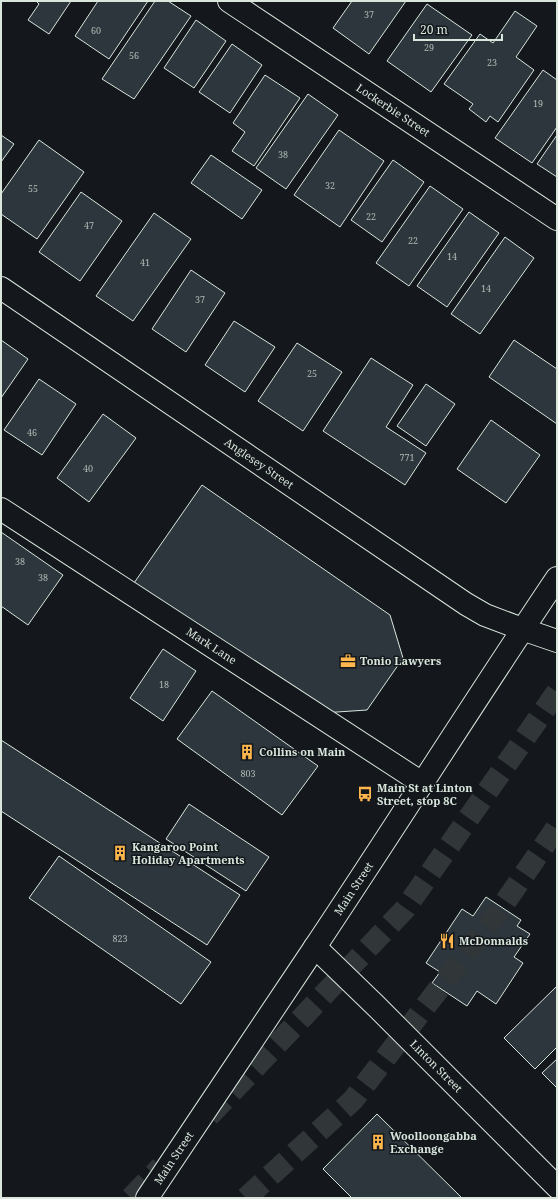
<svg xmlns="http://www.w3.org/2000/svg" width="558" height="1199" viewBox="0 0 558 1199" font-family="'Noto Serif',serif">
<rect width="100%" height="100%" fill="#14181c"/>
<g fill="#2c363c" stroke="#d8e6dc">
<polygon points="36,1 71,1 49,34 28,20 39,4"/>
<polygon points="98,1 148,1 109,59 75,36"/>
<polygon points="155,1 168,1 191,16 134,99 102,79"/>
<polygon points="352,1 406,1 369,54 333,28"/>
<polygon points="427,4 472,35 431,92 387,61"/>
<polygon points="515,11 537,26 516,57 534,70 498,122 490,116 486,122 469,109 473,104 444,84 480,34 493,43"/>
<polygon points="196,20 226,41 194,88 164,68"/>
<polygon points="232,44 262,65 230,113 199,92"/>
<polygon points="543,70 557,80 557,127 532,163 495,138"/>
<polygon points="265,75 300,98 254,166 232,151 245,132 233,123"/>
<polygon points="308,94 338,115 286,189 256,168"/>
<polygon points="339,130 384,161 340,227 294,195"/>
<polygon points="1,135 14,144 1,162"/>
<polygon points="557,135 557,177 537,164"/>
<polygon points="39,140 84,172 37,239 1,214 1,194"/>
<polygon points="211,155 262,190 242,219 191,183"/>
<polygon points="393,160 424,182 382,242 351,220"/>
<polygon points="430,186 463,209 409,286 376,263"/>
<polygon points="81,192 122,221 80,281 39,252"/>
<polygon points="469,212 499,233 447,307 417,286"/>
<polygon points="154,213 191,239 133,321 96,296"/>
<polygon points="505,237 534,258 480,334 451,314"/>
<polygon points="191,270 225,293 186,352 152,329"/>
<polygon points="234,321 275,347 245,392 205,365"/>
<polygon points="1,340 28,359 1,398"/>
<polygon points="514,340 557,369 557,424 489,377"/>
<polygon points="297,343 342,372 303,431 258,401"/>
<polygon points="371,358 413,385 386,427 426,453 405,485 323,431"/>
<polygon points="39,379 76,404 42,455 4,430"/>
<polygon points="426,384 455,404 426,446 397,426"/>
<polygon points="103,414 136,438 89,502 57,478"/>
<polygon points="491,420 540,455 506,503 457,469"/>
<polygon points="202,485 390,615 403,658 367,710 322,713 134,583"/>
<polygon points="1,532 63,575 28,625 1,606"/>
<polygon points="163,649 196,671 163,721 130,698"/>
<polygon points="212,691 318,766 282,815 177,739"/>
<polygon points="1,740 240,895 207,945 1,811"/>
<polygon points="189,804 269,857 246,891 166,839"/>
<polygon points="59,856 211,962 181,1004 29,898"/>
<polygon points="486,897 521,920 517,926 530,934 514,957 523,963 496,1004 477,991 467,1006 432,983 440,972 426,963 462,909 473,916"/>
<polygon points="557,986 557,1047 535,1069 504,1038"/>
<polygon points="557,1059 557,1088 542,1073"/>
<polygon points="377,1114 462,1198 352,1198 323,1169"/>
</g>
<g fill="none" stroke-linecap="round" stroke-linejoin="round">
<g stroke="#313739" stroke-width="22" stroke-dasharray="22 11" stroke-linecap="butt">
<polyline points="209,1116 405,909 557,692"/>
<polyline points="131,1198 161,1167"/>
<polyline points="246,1198 353,1100 499,911 557,827"/>
</g>
<g stroke="#d8e6dc" stroke-width="24">
<g id="minor">
<path id="s1" d="M 229,1 L 557,219"/>
<path id="s2" d="M 1,288 L 466,604 L 485,615 L 522,629"/>
<path id="s3" d="M 1,509 L 422,783"/>
<path id="s4" d="M 315,947 L 375,1005 L 557,1187"/>
</g>
</g>
<g stroke="#d8e6dc" stroke-width="24">
<polyline id="tertiary" points="522,629 557,641"/>
</g>
<g stroke="#d8e6dc" stroke-width="24">
<g id="trunk">
<path id="s5" d="M 147,1198 C 203,1114 259,1031 315,947 C 397,824 475,700 557,578"/>
</g>
</g>
<use href="#minor" stroke="#14181c" stroke-width="22"/>
<use href="#tertiary" stroke="#14181c" stroke-width="22"/>
<use href="#trunk" stroke="#14181c" stroke-width="22"/>
</g>
<defs>
<g id="office-bare" transform="scale(1.2)"><path d="M-6-3h4V-5.5h4V-3h4V5H-6ZM-1-4.5V-3h2v-1.5ZM-6 0V1H6V0Z" fill="#ffb74d" stroke="#14181c" stroke-width="2.5" paint-order="stroke"/></g>
<g id="building-bare" transform="scale(1.2)"><path d="M-4-6H4V6H1V3H-1V6H-4ZM-2.5-4.3h1.7v1.8h-1.7ZM.8-4.3h1.7v1.8H.8ZM-2.5-1h1.7V.8h-1.7ZM.8-1h1.7V.8H.8Z" fill="#ffb74d" stroke="#14181c" stroke-width="2.5" paint-order="stroke"/></g>
<g id="bus-bare" transform="scale(1.2)"><path d="M-5-6H5V4H4V6H2V4H-2V6H-4V4H-5ZM-3.5-4V0h7V-4ZM-3.5 1.2v1.5H-2V1.2ZM2 1.2v1.5H3.5V1.2Z" fill="#ffb74d" stroke="#14181c" stroke-width="2.5" paint-order="stroke"/></g>
<g id="restaurant-bare" transform="scale(1.2)"><path d="M-5-6h1v4h1v-4h1v4h1v-4h1v5L-1.5 .5V6h-2V.5L-5-1ZM5-6V6H3V1.5H1.5Q1.5-4 5-6Z" fill="#ffb74d" stroke="#14181c" stroke-width="2.5" paint-order="stroke"/></g>
</defs>
<g fill-rule="evenodd">
<use href="#office-bare" x="348" y="661"/>
<use href="#building-bare" x="247" y="752"/>
<use href="#bus-bare" x="365" y="794"/>
<use href="#building-bare" x="120" y="853"/>
<use href="#restaurant-bare" x="447" y="941"/>
<use href="#building-bare" x="378" y="1142"/>
</g>
<g text-anchor="middle" stroke-width="3" stroke-linejoin="round" paint-order="stroke">
<g font-size="9" fill="#adbab4">
<text x="369" y="18">37</text>
<text x="96" y="34">60</text>
<text x="429" y="51">29</text>
<text x="134" y="59">56</text>
<text x="492" y="66">23</text>
<text x="538" y="107">19</text>
<text x="283" y="158">38</text>
<text x="330" y="189">32</text>
<text x="33" y="192">55</text>
<text x="371" y="220">22</text>
<text x="89" y="229">47</text>
<text x="413" y="244">22</text>
<text x="452" y="260">14</text>
<text x="145" y="266">41</text>
<text x="486" y="292">14</text>
<text x="200" y="303">37</text>
<text x="312" y="377">25</text>
<text x="32" y="436">46</text>
<text x="407" y="461">771</text>
<text x="88" y="472">40</text>
<text x="20" y="565">38</text>
<text x="43" y="581">38</text>
<text x="164" y="688">18</text>
<text x="248" y="777">803</text>
<text x="120" y="942">823</text>
</g>
<g font-size="11" fill="#d8e6dc" stroke="#14181c">
<text dy="4" stroke="none"><textPath href="#s1" startOffset="197">Lockerbie Street</textPath></text>
<text dy="4" stroke="none"><textPath href="#s2" startOffset="312">Anglesey Street</textPath></text>
<text dy="4" stroke="none"><textPath href="#s3" startOffset="251">Mark Lane</textPath></text>
<text dy="4" stroke="none"><textPath href="#s5" startOffset="372">Main Street</textPath></text>
<text dy="4" stroke="none"><textPath href="#s4" startOffset="170">Linton Street</textPath></text>
<text dy="4" stroke="none"><textPath href="#s5" startOffset="48">Main Street</textPath></text>
</g>
<g font-size="11" font-weight="bold" fill="#d8e6dc" stroke="#14181c" text-anchor="start">
<text x="360" y="665">Tonio Lawyers</text>
<text x="259" y="756">Collins on Main</text>
<text x="377" y="792">Main St at Linton<tspan x="377" dy="13">Street, stop 8C</tspan></text>
<text x="132" y="851">Kangaroo Point<tspan x="132" dy="13">Holiday Apartments</tspan></text>
<text x="459" y="945">McDonnalds</text>
<text x="390" y="1140">Woolloongabba<tspan x="390" dy="13">Exchange</tspan></text>
</g>
</g>
<rect width="558" height="1199" fill="none" stroke="#d8e6dc" stroke-width="4"/>
<path d="M414 34v6h88v-6" fill="none" stroke="#d8e6dc" stroke-width="2"/>
<text x="420" y="34" font-size="12" fill="#d8e6dc" stroke="#14181c" stroke-width="3" paint-order="stroke">20 m</text>
</svg>
